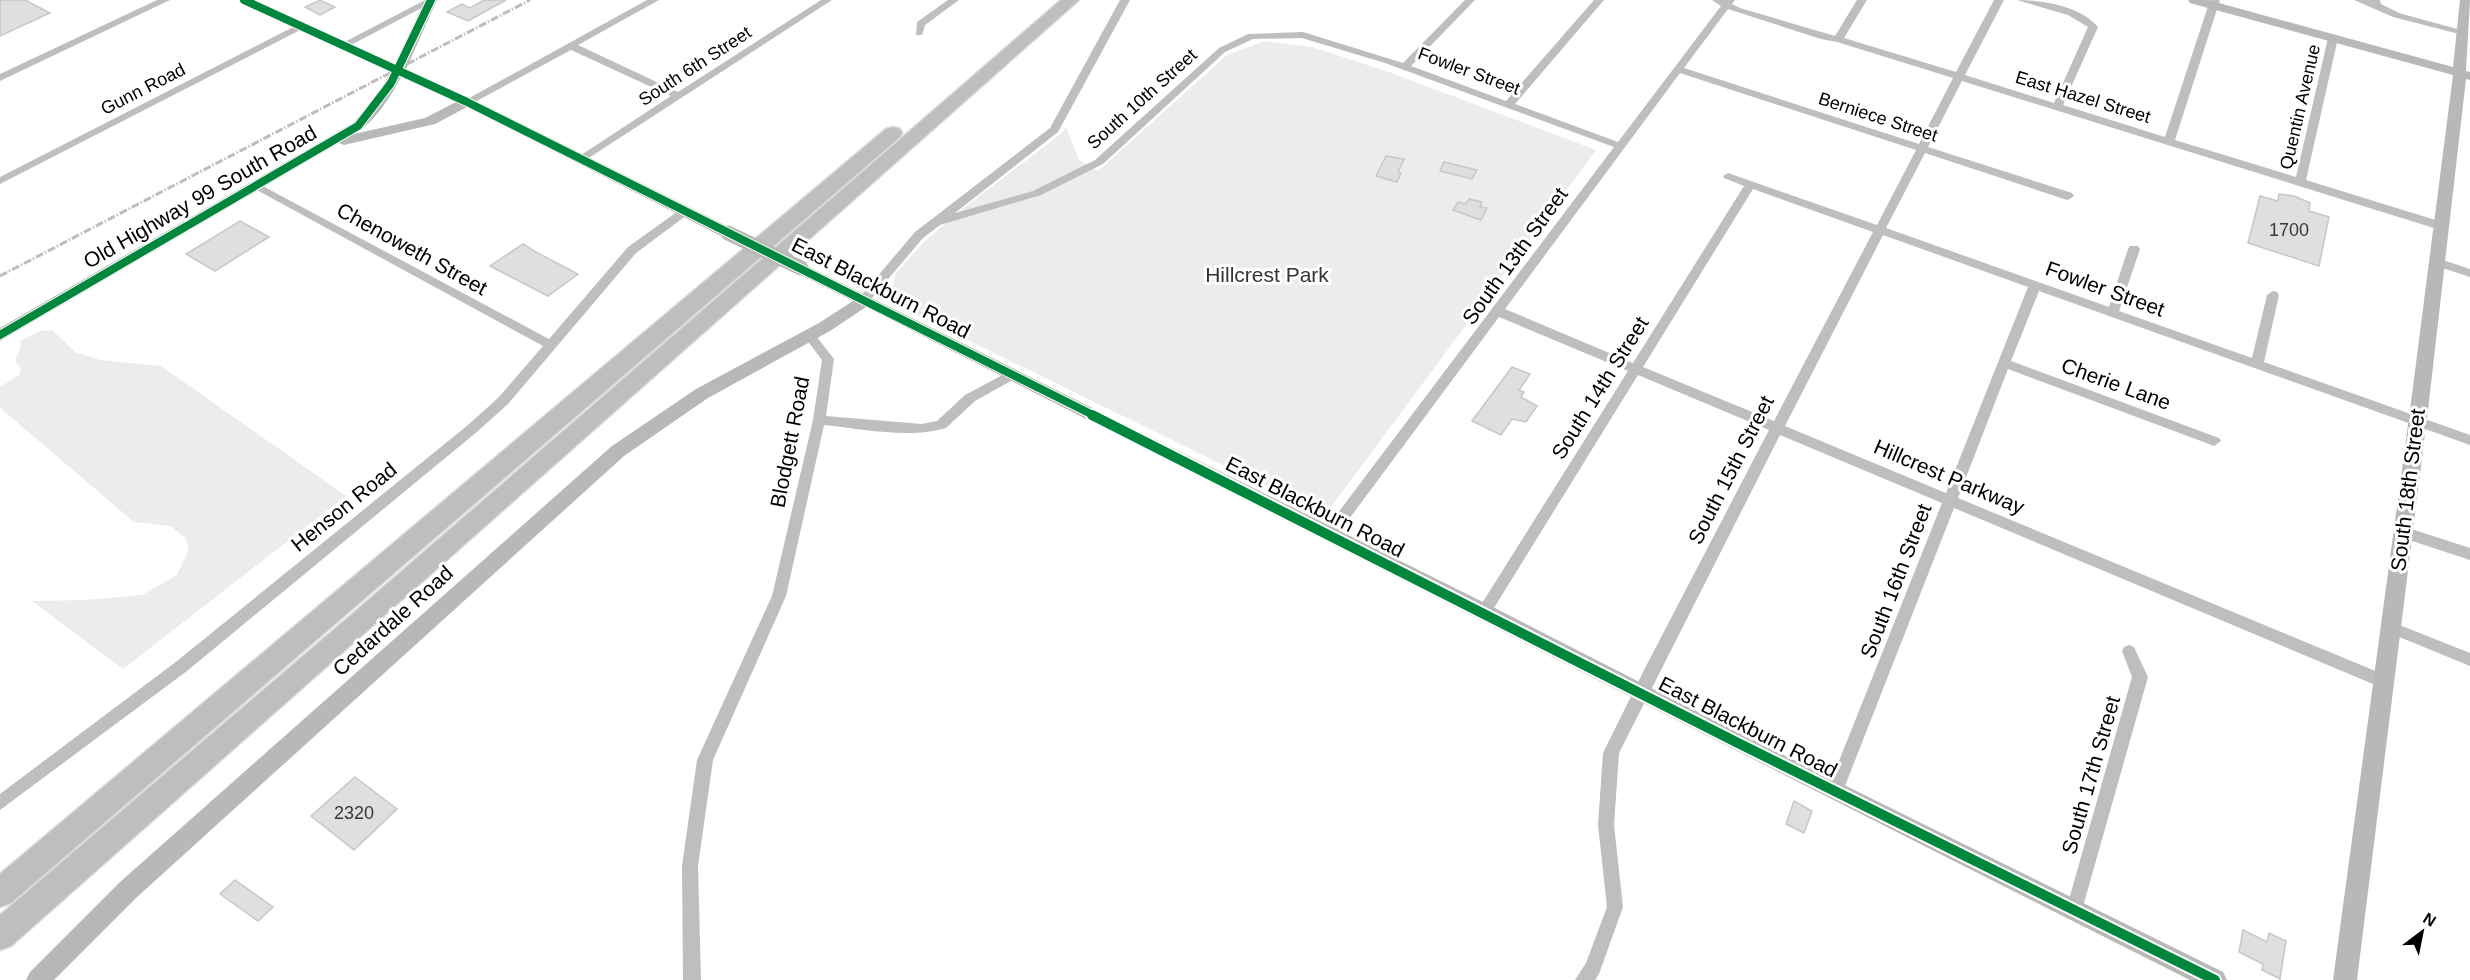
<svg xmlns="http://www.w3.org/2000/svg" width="2470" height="980" viewBox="0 0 2470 980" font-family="Arial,sans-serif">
<rect width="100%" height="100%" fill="#fff"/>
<g fill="#ececec">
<polygon points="1265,41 1312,47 1389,72 1596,150 1325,515 888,301 896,273 924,242 961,210 1062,133 1066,127 1079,160 1098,171 1227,55"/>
<polygon points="52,330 75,352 100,360 161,366 346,496 123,669 32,601 85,600 142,595 177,575 189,549 185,538 171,526 134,522 0,408 0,387 19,375 21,370 15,360 21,347 20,341 40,331"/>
</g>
<g fill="#dfdfdf" stroke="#c7c7c7" stroke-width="1.5">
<polygon points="0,0 25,0 50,13 0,36"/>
<polygon points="320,0 335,7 320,15 305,7"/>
<polygon points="484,0 506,0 468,21 447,12 462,4 470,8"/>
<polygon points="1386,156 1404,159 1398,172 1401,173 1397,182 1376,176"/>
<polygon points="1444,162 1477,170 1472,179 1440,171"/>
<polygon points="2279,194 2294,196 2310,203 2309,211 2329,217 2319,266 2248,243 2260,196 2278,201"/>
<polygon points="1469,199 1482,202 1480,207 1487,208 1481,220 1453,210 1458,202 1466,204"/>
<polygon points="240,221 269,237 215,271 186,254"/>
<polygon points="523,244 534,251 578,274 548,296 490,266"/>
<polygon points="1512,367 1530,374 1519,390 1524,392 1521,397 1537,406 1526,422 1512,419 1501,435 1472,421"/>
<polygon points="355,777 397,809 354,850 311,816"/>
<polygon points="1794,801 1812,811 1804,833 1786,824"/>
<polygon points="235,880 273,907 258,921 220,894"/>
<polygon points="2243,930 2267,942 2269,933 2286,941 2280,979 2262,970 2263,964 2239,952"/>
</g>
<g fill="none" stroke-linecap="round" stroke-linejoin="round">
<g stroke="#dbdbdb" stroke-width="3">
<g id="highway">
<polygon points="1061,0 1079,0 11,946 0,950 0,915 350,616"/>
<polygon points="893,127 900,129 902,133 900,137 11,903 0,907 0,874 886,129"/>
</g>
</g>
<g fill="#bebebe" fill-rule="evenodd">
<polygon points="157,0 170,0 0,81 0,74"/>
<polygon points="425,0 437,0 347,47 339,45"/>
<polygon points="647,0 659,0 578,45 678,92 821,0 832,0 584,161 576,161 575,159 671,96 571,50 471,104 467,105 462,102"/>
<polygon points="948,0 959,0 925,25 922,35 916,35 917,22"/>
<path d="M 1120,0 L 1130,0 L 1058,132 L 955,213 L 1033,191 L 1095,160 L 1219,48 L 1248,34 L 1303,32 L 1403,63 L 1465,0 L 1475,0 L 1411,66 L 1506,101 L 1594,0 L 1604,0 L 1515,104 L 1618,142 L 1721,6 L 1712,0 L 1735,0 L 1732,4 L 1740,8 L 1835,36 L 1857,0 L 1867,0 L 1844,38 L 1956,72 L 1994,0 L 2004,0 L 1965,75 L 2054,103 L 2088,27 L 2068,15 L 2017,0 C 2043,0 2081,6 2098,27 L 2063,105 L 2165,137 L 2210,0 L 2220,0 L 2175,140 L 2296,177 L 2328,38 L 2336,36 L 2338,38 L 2306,180 L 2445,223 L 2445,229 L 2437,229 L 1962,81 L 1928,147 L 2072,193 L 2074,196 L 2068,200 L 2064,199 L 1925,153 L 1886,228 L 2109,307 L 2128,249 L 2130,246 L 2138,246 L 2140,249 L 2119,311 L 2252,358 L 2267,295 L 2273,291 L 2277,292 L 2279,295 L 2264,362 L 2470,435 L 2470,445 L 2039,291 L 2011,361 L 2219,438 L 2221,441 L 2214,446 L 2209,444 L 2008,369 L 1958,498 L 2390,677 L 2393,682 L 2390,687 L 2385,689 L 2380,687 L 1954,508 L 1843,791 L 1841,796 L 1835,798 L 1829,796 L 1827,791 L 1942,503 L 1780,435 L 1619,753 L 1614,825 L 1623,907 L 1599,974 L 1595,980 L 1575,980 L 1586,963 L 1607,907 L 1598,825 L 1603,753 L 1644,670 L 1769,430 L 1638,375 L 1489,616 L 1484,618 L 1479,616 L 1477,612 L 1479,608 L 1628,371 L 1499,317 L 1335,538 L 1325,538 L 1323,534 L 1325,530 L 1614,147 L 1385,63 L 1302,38 L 1253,39 L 1225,52 L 1103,164 L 1041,195 L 940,225 L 923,238 L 867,304 L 859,304 L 857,301 L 859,298 L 915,232 L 1050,128 ZM 1728,9 L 1821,39 L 1837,42 L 1953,78 L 1919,144 L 1684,68 ZM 1680,73 L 1916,150 L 1877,225 L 1728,173 L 1723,176 L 1724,178 L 1744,186 L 1633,363 L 1505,309 ZM 1753,189 L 1873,232 L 1774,421 L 1643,367 ZM 1883,235 L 2028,287 L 1946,493 L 1785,426 Z"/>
<polygon points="2354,0 2380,0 2381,4 2399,13 2468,32 2463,35 2393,17"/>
<polygon points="301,23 306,26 304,28 0,184 0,177"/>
<polygon points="257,183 549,339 628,247 681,209 689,209 691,212 636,253 508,404 478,431 187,671 0,810 0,794 177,661 468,425 498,398 543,346 253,188 251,186"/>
<polygon points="2437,258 2470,269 2470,277 2433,265 2431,262"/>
<path d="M 809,331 L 813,332 L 834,359 L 826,416 L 922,424 L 937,421 L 965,395 L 1010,371 L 1018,371 L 1020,374 L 1018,377 L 975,401 L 946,428 C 910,439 862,429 824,425 L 786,596 L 713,760 L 698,866 L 701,980 L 683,980 L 682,866 L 697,760 L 772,596 L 813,420 L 822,360 L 803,335 Z"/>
<polygon points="2402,526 2470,548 2470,560 2397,536 2395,532 2397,528"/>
<polygon points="2392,622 2470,653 2470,666 2387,632 2385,628 2387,624"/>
<polygon points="2129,645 2134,647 2148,677 2082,910 2080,916 2074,918 2068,916 2066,910 2132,677 2122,651 2124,647"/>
</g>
<g fill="#b8b8b8" fill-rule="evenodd">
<path d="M 238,0 L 254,0 L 395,64 L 425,0 L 437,0 L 406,69 L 472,99 L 733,229 L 736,233 L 728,238 L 723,237 L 467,107 L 435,124 L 344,145 L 339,143 L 0,341 L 0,328 L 353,123 L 376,97 L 391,72 ZM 401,77 L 456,102 L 425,118 L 354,134 C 375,122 390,98 401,77 Z"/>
<polygon points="2188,0 2208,0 2453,67 2460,0 2470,0 2466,71 2470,72 2470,80 2466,79 2428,410 2357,980 2333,980 2410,410 2453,75 2190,3"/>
<path d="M 801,263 L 1491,606 L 1745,736 L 2223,972 L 2227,980 L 2190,980 C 1748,758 1307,531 866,307 L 830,331 L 708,398 L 624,456 L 136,898 L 54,980 L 26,980 L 30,972 L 120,882 L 612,446 L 696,389 L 819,323 L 853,301 L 795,272 L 793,268 L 795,264 Z"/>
</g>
<use href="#highway" fill="#bebebe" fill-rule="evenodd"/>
<polyline stroke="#bebebe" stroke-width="3" stroke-dasharray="8 2 1.5 2" stroke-linecap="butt" points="0,276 530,0"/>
<polyline stroke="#b8b8b8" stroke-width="15" points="728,233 801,268"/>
<g stroke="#fff" stroke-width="10">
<g id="cycleway-far1">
<polyline points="244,0 467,102 1095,416"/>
<polyline points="0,335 358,126 391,83 431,0"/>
</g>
</g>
<g stroke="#fff" stroke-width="14">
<polyline id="cycleway" points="1092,415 1738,743 2215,980"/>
</g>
<use href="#cycleway-far1" stroke="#00873e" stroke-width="8"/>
<use href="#cycleway" stroke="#00873e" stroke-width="10"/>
</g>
<g text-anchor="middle" stroke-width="6" stroke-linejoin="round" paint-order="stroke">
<g font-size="18" fill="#000" stroke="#fff">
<text transform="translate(695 66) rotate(-33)" y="6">South 6th Street</text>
<text transform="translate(1469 71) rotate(20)" y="6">Fowler Street</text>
<text transform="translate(143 89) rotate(-27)" y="6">Gunn Road</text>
<text transform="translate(2083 97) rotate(17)" y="6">East Hazel Street</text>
<text transform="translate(1142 99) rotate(-42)" y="6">South 10th Street</text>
<text transform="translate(2300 107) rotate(-77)" y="6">Quentin Avenue</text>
<text transform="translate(1878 117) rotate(18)" y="6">Berniece Street</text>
</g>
<g font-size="18" fill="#383838">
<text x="2289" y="236">1700</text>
<text x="354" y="819">2320</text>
</g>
<g font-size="21" fill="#000" stroke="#fff">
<text transform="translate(200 197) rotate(-30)" y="7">Old Highway 99 South Road</text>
<text transform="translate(412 249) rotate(29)" y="7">Chenoweth Street</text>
<text transform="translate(1515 256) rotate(-54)" y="7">South 13th Street</text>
<text transform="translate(881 288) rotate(27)" y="7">East Blackburn Road</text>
<text transform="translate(2105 289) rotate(20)" y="7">Fowler Street</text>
<text transform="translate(2116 384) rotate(20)" y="7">Cherie Lane</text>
<text transform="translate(1600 388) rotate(-58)" y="7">South 14th Street</text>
<text transform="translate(790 442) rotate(-79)" y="7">Blodgett Road</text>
<text transform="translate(1731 470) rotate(-63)" y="7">South 15th Street</text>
<text transform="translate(1949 477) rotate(23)" y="7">Hillcrest Parkway</text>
<text transform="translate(2408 490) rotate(-83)" y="7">South 18th Street</text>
<text transform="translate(344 507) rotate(-39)" y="7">Henson Road</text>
<text transform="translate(1315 507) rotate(27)" y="7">East Blackburn Road</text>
<text transform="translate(1896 581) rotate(-69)" y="7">South 16th Street</text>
<text transform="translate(393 621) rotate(-42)" y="7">Cedardale Road</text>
<text transform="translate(1748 727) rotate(27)" y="7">East Blackburn Road</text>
<text transform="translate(2091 775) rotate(-74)" y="7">South 17th Street</text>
</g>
<g font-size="21" fill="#333" stroke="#fff">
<text x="1267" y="282">Hillcrest Park</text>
</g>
</g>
<g transform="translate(2422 932) rotate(32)" stroke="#ffffff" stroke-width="4.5" paint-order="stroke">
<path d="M0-4.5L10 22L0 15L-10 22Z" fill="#000000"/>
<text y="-9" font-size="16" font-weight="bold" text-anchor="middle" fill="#000000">N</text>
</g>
</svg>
